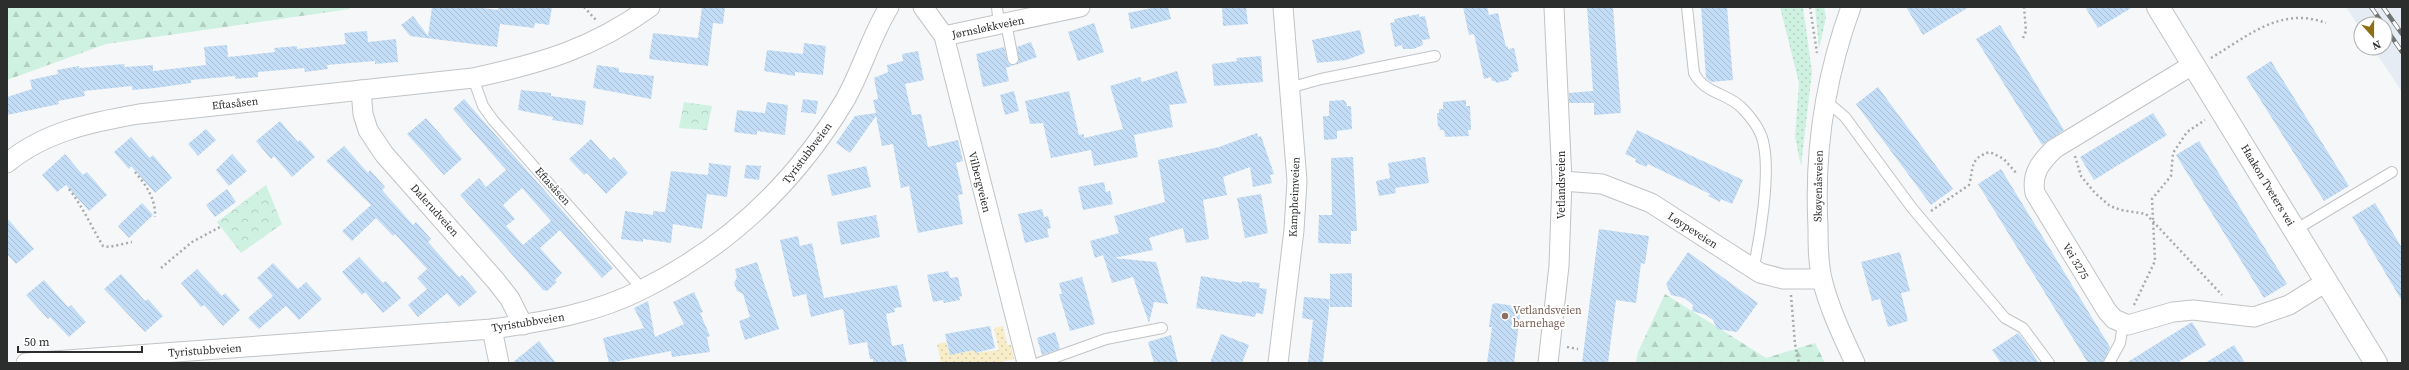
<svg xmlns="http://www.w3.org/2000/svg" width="2409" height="370" viewBox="0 0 2409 370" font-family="'Source Serif 4',serif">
<defs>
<pattern id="grass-dots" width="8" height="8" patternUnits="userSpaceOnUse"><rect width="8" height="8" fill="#cff1e1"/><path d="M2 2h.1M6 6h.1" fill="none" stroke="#b2cfc1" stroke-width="1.8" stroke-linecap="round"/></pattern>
<pattern id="forest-firs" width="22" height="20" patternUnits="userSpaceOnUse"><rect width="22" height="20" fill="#cff1e1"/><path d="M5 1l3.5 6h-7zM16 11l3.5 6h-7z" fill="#b2cfc1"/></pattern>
<pattern id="sand-dots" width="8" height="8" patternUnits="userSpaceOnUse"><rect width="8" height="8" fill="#f7edc8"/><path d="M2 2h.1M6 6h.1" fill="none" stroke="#d4ccac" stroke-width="1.8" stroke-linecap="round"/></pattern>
<pattern id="park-crowns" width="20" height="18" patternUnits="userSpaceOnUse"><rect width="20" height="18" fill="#cff1e1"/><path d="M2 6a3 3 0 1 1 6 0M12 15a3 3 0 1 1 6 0" fill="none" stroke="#b2cfc1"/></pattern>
<pattern id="building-back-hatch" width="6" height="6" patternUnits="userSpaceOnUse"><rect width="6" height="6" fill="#c4ddf6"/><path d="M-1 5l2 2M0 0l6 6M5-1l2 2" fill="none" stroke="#a9bed3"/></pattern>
</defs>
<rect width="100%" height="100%" fill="#f5f7f9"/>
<polygon fill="#e5ecf4" points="2346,7 2402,7 2402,92 2373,48 2385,48 2385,24 2361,24 2361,30"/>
<g fill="url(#grass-dots)">
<polygon points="1780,7 1803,7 1812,72 1801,166 1795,137 1799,83"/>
<polygon points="1815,7 1824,7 1826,17 1819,49"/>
</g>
<g fill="url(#forest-firs)">
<polygon points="7,7 350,7 350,9 106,44 7,80"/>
<polygon points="1665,294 1766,358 1815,343 1825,363 1636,363 1638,352"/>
</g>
<polygon fill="url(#sand-dots)" points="1003,326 1007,345 1011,345 1014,359 995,363 941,363 937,344 946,342 950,355 974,350 975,353 999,350 994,328"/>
<g fill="url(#park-crowns)">
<polygon points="684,102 712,106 707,130 679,128"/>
<polygon points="266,185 282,224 241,253 217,222"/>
</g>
<g fill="url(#building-back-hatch)" fill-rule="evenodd">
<polygon points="432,7 474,7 498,10 498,7 552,7 549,25 535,23 534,28 500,24 497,47 410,36 401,25 413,16 428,36"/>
<polygon points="702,7 725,7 723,24 713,23 708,66 649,59 653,33 698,38"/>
<polygon points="1156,7 1168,7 1171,19 1131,29 1128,13"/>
<polygon points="1222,7 1246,7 1248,24 1223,26"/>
<polygon points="1463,7 1487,7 1489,15 1498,13 1506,47 1508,46 1508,49 1514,48 1519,71 1511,73 1512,77 1509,78 1509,80 1496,83 1495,81 1492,81 1491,77 1484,79 1474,34 1469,35"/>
<polygon points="1587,7 1613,7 1621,113 1594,115 1594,103 1569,103 1569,93 1593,91"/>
<polygon points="1701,7 1727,7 1733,80 1711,82 1706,78"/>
<polygon points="1906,7 1969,7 1923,35"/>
<polygon points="2085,7 2133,7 2098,28"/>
<polygon points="1419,14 1419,17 1425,16 1430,39 1422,40 1423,45 1413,49 1403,49 1402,45 1395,47 1390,23 1395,22 1394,19"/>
<polygon points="1094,23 1104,52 1078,61 1068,32"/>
<polygon points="2000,25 2064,130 2042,145 1976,39"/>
<polygon points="1360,30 1365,53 1346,60 1317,63 1312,40"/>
<polygon points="367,31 368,42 396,39 398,62 375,64 375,61 327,65 328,69 305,72 304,68 258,72 258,77 235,79 235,76 191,80 191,83 155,88 132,90 132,86 84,91 85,96 58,101 59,104 7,115 7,97 32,89 30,80 58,74 57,70 79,66 79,68 124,64 125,67 153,65 153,71 206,65 204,47 227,45 228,57 275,52 274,48 297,46 297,49 346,44 344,33"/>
<polygon points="1031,42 1037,57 1015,65 1019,61 1017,47"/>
<polygon points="804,43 826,46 823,75 795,72 795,76 764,71 767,50 803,54"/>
<polygon points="1004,47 1008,63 1014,65 1006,68 1009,81 983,87 976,54"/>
<polygon points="918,51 924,80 905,84 912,115 921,114 928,147 958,140 963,161 956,163 963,194 958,195 963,224 918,233 909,186 901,188 893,144 882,146 876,116 850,153 836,143 855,116 876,113 873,100 878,99 874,78 888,72 887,65 903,61 902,54"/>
<polygon points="1261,56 1263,82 1214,86 1212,64 1237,61 1236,58"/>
<polygon points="2271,61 2349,186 2324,201 2246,77"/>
<polygon points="597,65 619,68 619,72 654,76 651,99 593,88"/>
<polygon points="1177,71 1187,103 1169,105 1173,127 1134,135 1138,157 1094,166 1091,150 1051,158 1043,123 1030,124 1025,101 1069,91 1079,135 1084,134 1084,138 1123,129 1110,86 1140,77 1142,82"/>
<polygon points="1878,87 1953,189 1931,205 1856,104"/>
<polygon points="521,90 551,93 551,96 586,101 583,125 552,120 553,117 518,110"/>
<polygon points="1014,91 1019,111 1005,115 1000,95"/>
<path d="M 464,99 L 613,268 L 602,278 L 560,230 L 540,248 L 562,273 L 555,280 L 557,282 L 547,291 L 543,290 L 460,195 L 479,178 L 486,187 L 506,170 L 453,109 ZM 522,188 L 551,221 L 523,245 L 506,226 L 515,219 L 503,205 Z"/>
<polygon points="803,99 818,101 816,114 801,112"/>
<polygon points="1343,100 1346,102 1347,106 1351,106 1352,129 1337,131 1337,139 1324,140 1323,116 1329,116 1329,101"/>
<polygon points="1466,100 1466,106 1470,106 1471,130 1468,130 1469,136 1445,137 1444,130 1440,130 1439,126 1438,127 1437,113 1439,113 1439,109 1443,109 1443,102"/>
<polygon points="767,102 788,105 785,135 757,131 757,135 734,132 737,110 765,113"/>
<polygon points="2153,113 2167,135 2094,180 2080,157"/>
<polygon points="426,118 462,159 444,175 407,134"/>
<polygon points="280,121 298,142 300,140 315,157 292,177 274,156 271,159 256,141"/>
<polygon points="206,129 216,140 198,156 188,144"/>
<polygon points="1637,130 1743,180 1732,204 1721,199 1720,202 1708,196 1710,194 1648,164 1646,167 1635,162 1636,159 1625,154"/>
<polygon points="1257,133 1258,137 1261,136 1274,174 1270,175 1272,183 1253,187 1250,167 1223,177 1227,195 1203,200 1209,239 1186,243 1183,228 1149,238 1153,250 1114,258 1156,262 1168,304 1154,302 1149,323 1133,277 1112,283 1103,255 1095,258 1090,241 1119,233 1114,216 1165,202 1158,160 1219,147"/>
<polygon points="131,137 150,158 153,155 172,178 155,193 131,166 129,169 114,152"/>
<polygon points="591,139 610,160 614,157 628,173 606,194 587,173 584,175 569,159"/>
<polygon points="2199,141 2287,284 2264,298 2176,155"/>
<polygon points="344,146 368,173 370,170 385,187 382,190 413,225 416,222 431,239 428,242 459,277 462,275 477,292 459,307 447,293 418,317 408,305 427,289 417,278 427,269 395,234 393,236 376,218 352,241 342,231 371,205 326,161"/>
<polygon points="65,154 83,175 87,172 107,195 89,211 66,185 57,192 42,175"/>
<polygon points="232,154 247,171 229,186 216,170"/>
<polygon points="1353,157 1357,231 1351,231 1351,244 1318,243 1319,215 1332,215 1331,158"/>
<polygon points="1425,157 1429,183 1395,188 1396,193 1379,196 1376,181 1390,178 1388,163"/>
<polygon points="709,163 731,166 727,197 707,194 702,229 673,224 671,243 643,239 643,242 621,239 625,211 653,215 653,211 665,212 671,171 708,175"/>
<polygon points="746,165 761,166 759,180 744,178"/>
<polygon points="866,166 871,187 832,196 827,175"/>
<polygon points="2001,169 2110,347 2103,363 2088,363 1978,184"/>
<polygon points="1104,182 1106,192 1110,191 1113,204 1083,210 1078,187"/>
<polygon points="227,189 236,202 215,217 206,205"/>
<polygon points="1261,194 1268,233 1245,238 1237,198"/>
<polygon points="142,203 153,215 129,238 118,226"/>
<polygon points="2375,203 2402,248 2402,301 2352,217"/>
<polygon points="1042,209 1044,217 1048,216 1051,228 1047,229 1049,237 1025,243 1018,214"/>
<polygon points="876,215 880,237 841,245 837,222"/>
<polygon points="7,218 34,249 16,264 7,254"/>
<polygon points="1599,229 1649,236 1645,264 1641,263 1636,303 1616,300 1608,363 1582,363"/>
<polygon points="798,236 800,246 812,243 824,298 897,285 902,307 894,308 895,312 886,314 892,346 903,344 907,363 873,363 873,359 870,359 867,342 849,345 843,309 811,317 806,294 793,297 780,240"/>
<polygon points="1688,252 1758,303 1737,332 1717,329 1713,320 1706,315 1692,311 1693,305 1684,298 1671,295 1666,284"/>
<polygon points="1900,252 1910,291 1901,293 1908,321 1888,327 1880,299 1872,301 1861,262"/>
<polygon points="359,257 383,283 386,281 401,298 383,313 365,292 362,295 342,272"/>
<polygon points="757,262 779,329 745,340 739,321 750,317 743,294 737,291 734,283 737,277 735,269"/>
<polygon points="273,263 298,289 306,282 322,299 299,320 286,306 259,329 248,318 273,296 257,278"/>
<polygon points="197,269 222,296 225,293 240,310 223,326 204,305 201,307 181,283"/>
<polygon points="948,271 950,278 958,277 962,296 959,297 960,300 944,303 943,300 933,302 927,275"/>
<polygon points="1352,273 1352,307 1330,307 1330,274"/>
<polygon points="121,274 145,301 148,299 163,316 145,332 104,289"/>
<polygon points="1201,276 1242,283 1242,281 1260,283 1259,288 1267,289 1263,314 1256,313 1255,317 1196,308"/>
<polygon points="1082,277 1095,324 1070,331 1059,294 1062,294 1059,283"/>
<polygon points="44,280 68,307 71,305 86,322 69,337 50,317 48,319 26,295"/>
<polygon points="694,292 703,312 700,313 710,336 707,337 710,352 672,357 671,351 609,363 603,338 644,328 634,308 648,301 655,337 684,324 673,302"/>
<polygon points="1304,297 1330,299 1323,363 1308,363 1313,320 1302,318"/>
<polygon points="1495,303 1521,307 1514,363 1487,363 1492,327 1489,327 1492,305"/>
<polygon points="2192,322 2206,345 2177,363 2126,363"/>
<polygon points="990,326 995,348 975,353 974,350 950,355 945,334"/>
<polygon points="1055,332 1060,349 1042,355 1037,338"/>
<polygon points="2018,333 2023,339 2039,363 2001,363 1992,350"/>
<polygon points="1221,334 1249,345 1242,363 1210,363"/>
<polygon points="1171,335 1178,363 1154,363 1148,342"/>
<polygon points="539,341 556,363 512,363"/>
<polygon points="2234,345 2245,363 2205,363"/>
</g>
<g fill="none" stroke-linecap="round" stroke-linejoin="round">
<g stroke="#c1c3c5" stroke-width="12">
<g id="lane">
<polyline points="997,7 999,25"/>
<path d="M 1687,7 L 1694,73 C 1705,94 1725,92 1741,107 C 1752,118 1762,131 1764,146 C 1770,177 1760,239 1753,270"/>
<polyline points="1006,23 1013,59"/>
<polyline points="473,78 483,106 493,120 643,290"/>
<polyline points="1289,88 1321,79 1435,56"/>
<polyline points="1825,100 1845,117 1912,208 2005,318 2023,328 2049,363"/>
<polyline points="2295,230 2392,172"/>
<polyline points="1039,363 1106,339 1162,328"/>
<polyline points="2109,363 2120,343 2123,325"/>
</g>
</g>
<g stroke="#c1c3c5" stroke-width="21">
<g id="street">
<polyline points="923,7 944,36 1027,363"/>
<path d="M 1851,7 C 1825,78 1814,152 1818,227 C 1818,245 1818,262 1822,279 C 1829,308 1842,335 1855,363"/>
<polyline points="944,36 1080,7"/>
<path d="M 2194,64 L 2054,149 C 2041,162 2031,173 2035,193 L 2107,311 L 2114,319 L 2128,325 L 2173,312 L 2193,310 L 2254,317 L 2289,305 L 2326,282"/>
<polyline points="361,90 363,114 368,130 384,154 496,281 510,299 523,325"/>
<path d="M 7,163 C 44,132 92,122 139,114 L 473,78 C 542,63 592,49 650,7"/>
<polyline points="1562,181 1602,184 1651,203 1760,273 1783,279 1822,279"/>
<polyline points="492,329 499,363"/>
<path d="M 26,363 L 492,329 C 543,322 597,313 643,289 C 729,246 796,182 845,100 C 862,70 871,36 889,7"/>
<polyline points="1278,363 1294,230 1297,181 1283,7"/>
<polyline points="1548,363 1559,266 1562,181 1554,7"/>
</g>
</g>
<g stroke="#c1c3c5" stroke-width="24">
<polyline id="secondary" points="2158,7 2376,363"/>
</g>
<g stroke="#a7a9aa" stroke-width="2.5" stroke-dasharray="2 3" stroke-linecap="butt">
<polyline points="584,7 596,20"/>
<polyline points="1810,7 1817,53"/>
<polyline points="2023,38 2026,31 2024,7"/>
<path d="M 2211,58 C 2248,36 2281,6 2326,23"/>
<polyline points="2075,156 2081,176 2095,193 2110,206 2121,210 2146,214 2222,295"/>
<path d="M 135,172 C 146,185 156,199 155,217"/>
<path d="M 69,189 C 83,207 91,226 103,246 L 109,247 L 132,242"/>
<path d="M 1931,211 L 1969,185 C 1974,168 1969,158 1990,152 L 2004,159 L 2017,174"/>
<polyline points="161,268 192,242 220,227"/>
<polyline points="1791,295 1795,344 1799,363"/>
<polyline points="2134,305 2155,261 2152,199 2171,176 2173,153 2187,132 2205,120"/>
<polyline points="1567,347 1578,349"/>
</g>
<use href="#lane" stroke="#fff" stroke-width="10"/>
<use href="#street" stroke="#fff" stroke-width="19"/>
<use href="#secondary" stroke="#fff" stroke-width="22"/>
<g stroke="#717373" stroke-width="4.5">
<g id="rail">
<polyline points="2371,7 2383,24"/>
<polyline points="2383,7 2402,34"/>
<polyline points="2385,27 2402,52"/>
</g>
</g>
<use href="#rail" stroke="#fff" stroke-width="3" stroke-dasharray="9" stroke-linecap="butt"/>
</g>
<circle fill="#8d6e63" stroke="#fff" stroke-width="1.5" cx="1505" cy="316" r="4"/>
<g text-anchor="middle" stroke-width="4" stroke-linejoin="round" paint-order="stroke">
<g font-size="11" fill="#2c2d2d" stroke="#fff">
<text transform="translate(988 27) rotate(-12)" y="4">Jørnsløkkveien</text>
<text transform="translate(235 103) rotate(-6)" y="4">Eftasåsen</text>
<text transform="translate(807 153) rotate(-53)" y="4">Tyristubbveien</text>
<text transform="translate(980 182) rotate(76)" y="4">Vilbergveien</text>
<text transform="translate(1561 185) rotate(-90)" y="4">Vetlandsveien</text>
<text transform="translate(2268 185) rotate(59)" y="4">Haakon Tveters vei</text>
<text transform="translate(553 186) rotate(48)" y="4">Eftasåsen</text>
<text transform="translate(1818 186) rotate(-89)" y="4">Skøyenåsveien</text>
<text transform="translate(1294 197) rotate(-88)" y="4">Kampheimveien</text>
<text transform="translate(435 210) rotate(48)" y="4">Dalerudveien</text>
<text transform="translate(1693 230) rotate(33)" y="4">Løypeveien</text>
<text transform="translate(2076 261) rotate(59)" y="4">Vei 3275</text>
<text transform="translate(528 322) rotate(-9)" y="4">Tyristubbveien</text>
<text transform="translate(205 350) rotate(-4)" y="4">Tyristubbveien</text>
</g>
<g font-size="11" fill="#785e54" stroke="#fff" text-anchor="start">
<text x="1513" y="314">Vetlandsveien<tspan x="1513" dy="13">barnehage</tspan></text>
</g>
</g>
<rect width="2409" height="370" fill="none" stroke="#2c2d2d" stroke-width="16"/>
<g transform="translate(2373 36) rotate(159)"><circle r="19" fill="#ffffff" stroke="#ababab"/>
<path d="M0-3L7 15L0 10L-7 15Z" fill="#8e6f13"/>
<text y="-6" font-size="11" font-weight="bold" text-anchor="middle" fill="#2c2d2d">N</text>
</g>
<path d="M18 346v6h124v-6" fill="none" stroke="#2c2d2d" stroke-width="2"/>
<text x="24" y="346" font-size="12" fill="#2c2d2d" stroke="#ffffff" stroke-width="3" paint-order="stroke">50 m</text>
</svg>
